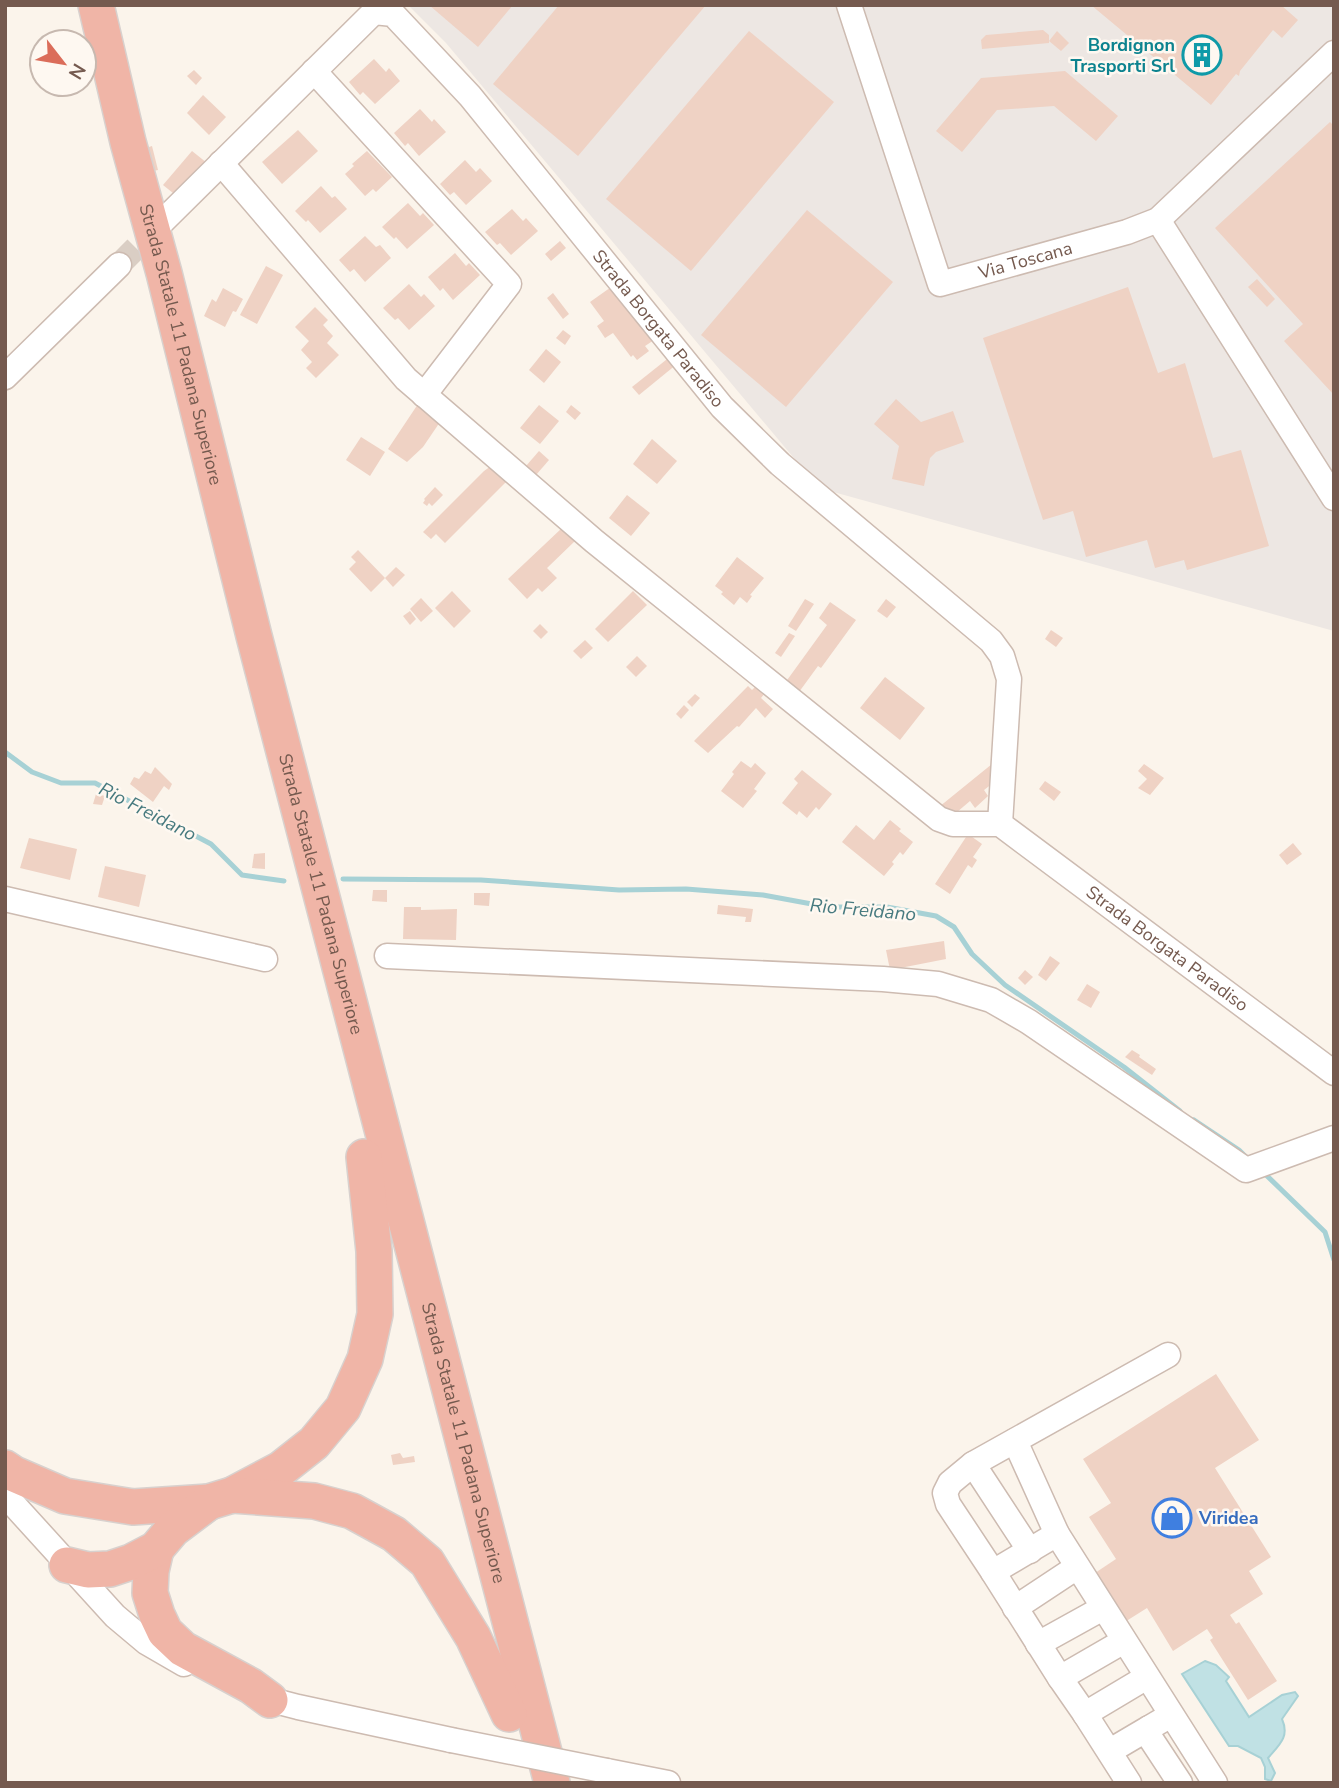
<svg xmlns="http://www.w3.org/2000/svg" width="1339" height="1788" viewBox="0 0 1339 1788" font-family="'Nunito Sans',sans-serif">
<rect width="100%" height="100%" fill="#fbf4eb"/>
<polygon fill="#ede7e3" points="408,5 1334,5 1334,631 819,488 446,43"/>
<path fill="#c0e1e4" stroke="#a7d1d5" stroke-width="2" d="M 1205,1661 L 1216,1665 L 1229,1677 L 1226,1681 L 1249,1717 L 1282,1695 L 1295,1692 L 1298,1696 L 1282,1719 C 1290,1737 1279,1745 1268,1758 L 1275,1773 L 1271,1781 L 1265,1779 L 1265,1767 L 1261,1758 L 1238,1746 L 1229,1746 L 1182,1674 Z"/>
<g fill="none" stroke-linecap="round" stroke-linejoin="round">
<g stroke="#a7d1d5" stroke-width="5">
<polyline points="5,752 32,772 61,783 95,783 211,844 242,875 284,881"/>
<polyline points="343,879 481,880 619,890 686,889 763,895 828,907 887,907 936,916 954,927 972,954 1005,985 1124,1067 1180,1111"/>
<polyline points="1194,1120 1239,1150 1246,1157"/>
<polyline points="1264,1173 1325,1232 1334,1260"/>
</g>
</g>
<g fill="#efd2c4">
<polygon points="429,5 513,5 478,47"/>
<polygon points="559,5 706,5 578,156 493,84"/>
<polygon points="1091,5 1281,5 1298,20 1282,38 1273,30 1240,71 1239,76 1236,74 1211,105"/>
<polygon points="1043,30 1049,35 1049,43 982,49 981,40 986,35"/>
<polygon points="749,31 834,102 691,271 606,199"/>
<polygon points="1057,31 1069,43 1061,51 1049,41"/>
<polygon points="374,59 386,72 389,68 400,81 375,104 363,92 360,95 349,82"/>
<polygon points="194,70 202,78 196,85 187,76"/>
<polygon points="1065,71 1118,116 1096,141 1054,106 997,110 962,152 936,131 981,78"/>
<polygon points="203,95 226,117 209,135 187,113"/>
<polygon points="420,109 432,122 434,119 446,132 419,156 408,143 405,146 394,133"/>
<polygon points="1330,122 1334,126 1334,395 1284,341 1303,324 1215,228"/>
<polygon points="298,130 318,151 282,184 262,162"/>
<polygon points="152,146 158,170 148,172 143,149"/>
<polygon points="192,151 207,163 178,197 163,185"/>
<polygon points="367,151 392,177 376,192 373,189 365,196 345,174 354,166 352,164"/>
<polygon points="465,160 476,172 480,168 492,181 466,205 454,192 450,195 440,184"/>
<polygon points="321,186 332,198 335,196 347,209 320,233 308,220 306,222 295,211"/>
<polygon points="408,203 420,216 423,213 434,225 407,249 396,237 394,239 382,227"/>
<polygon points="512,209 523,221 526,218 538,231 511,255 500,243 497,245 485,232"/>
<polygon points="807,210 893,282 786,407 701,335"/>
<polygon points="365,236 376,247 380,245 391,258 365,282 354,269 350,272 339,260"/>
<polygon points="560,241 566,248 551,261 545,254"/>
<polygon points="455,253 466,266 469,263 480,275 453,300 443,288 440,291 428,277"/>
<polygon points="266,266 283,275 257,324 240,315"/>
<polygon points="1257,279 1275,299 1267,307 1248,287"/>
<polygon points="409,284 421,297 424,294 435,306 409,330 398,318 395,320 383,308"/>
<polygon points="614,285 654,340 645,346 649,351 637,360 633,355 631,357 613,333 605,338 597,326 604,321 590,302"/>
<polygon points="1128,287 1158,373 1185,363 1213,458 1241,450 1269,546 1187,570 1184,560 1155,568 1147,540 1086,557 1073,511 1043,520 983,338"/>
<polygon points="223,288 243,299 236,312 233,311 225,327 204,316 212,299 216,302"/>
<polygon points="553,293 569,314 563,319 547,298"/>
<polygon points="315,307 328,320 323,325 333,336 327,343 339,355 316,378 306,368 312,362 301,350 309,341 295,327"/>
<polygon points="563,330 571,336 565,345 556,338"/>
<polygon points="546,349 561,362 544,383 529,370"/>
<polygon points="671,356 677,364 639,395 632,387"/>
<polygon points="896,399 921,422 953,411 964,442 936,452 930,458 924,486 892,479 899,446 874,424"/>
<polygon points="418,404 440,422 423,447 407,462 388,449"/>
<polygon points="539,405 559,421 540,444 520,428"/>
<polygon points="571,405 581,413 575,420 566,412"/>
<polygon points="361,437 385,452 370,476 346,460"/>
<polygon points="652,439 677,461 657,484 633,464"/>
<polygon points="539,451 549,460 536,475 526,466"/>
<polygon points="494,464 509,479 445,543 436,534 431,539 423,532 484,471"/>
<polygon points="435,487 443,495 432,506 429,503 427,506 423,503 425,500 424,499"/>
<polygon points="627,495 650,513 631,536 609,518"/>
<polygon points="562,528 575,541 547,568 557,578 542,592 538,588 527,599 508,579"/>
<polygon points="358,550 385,578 371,592 349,569 356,562 351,557"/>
<polygon points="737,557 764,578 750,595 752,596 747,603 740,597 734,605 721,594 723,592 715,586"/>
<polygon points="396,567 405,575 393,587 385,578"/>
<polygon points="452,591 471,611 454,628 435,608"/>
<polygon points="633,591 647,605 608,642 595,629"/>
<polygon points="421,598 433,611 421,622 410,609"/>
<polygon points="805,599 814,604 796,631 788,626"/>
<polygon points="886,599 896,607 887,618 877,611"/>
<polygon points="830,602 856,620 821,668 818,666 799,692 785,683 827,625 819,618"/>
<polygon points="410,611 416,619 410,625 403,616"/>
<polygon points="540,624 548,632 541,639 533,631"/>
<polygon points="1051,630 1063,638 1056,647 1045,639"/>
<polygon points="789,633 795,636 781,657 775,653"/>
<polygon points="585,640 593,648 581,659 573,651"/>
<polygon points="637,656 647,666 636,677 626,667"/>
<polygon points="885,677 925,708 900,740 860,708"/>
<polygon points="757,685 765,693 761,698 773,709 765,718 756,708 739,727 737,726 708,753 694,741 748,686 752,690"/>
<polygon points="695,694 700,698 692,707 687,702"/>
<polygon points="684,705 689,710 681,719 676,714"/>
<polygon points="741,761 751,768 755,763 766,773 754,789 757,791 743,808 721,791 734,774 732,772"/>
<polygon points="992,764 997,780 984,790 988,796 975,808 970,801 950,818 939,807"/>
<polygon points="1144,764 1164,778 1150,795 1138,788 1147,779 1138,771"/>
<polygon points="155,767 172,784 169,790 164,786 153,802 130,784 134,777 139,779 145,771 151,774"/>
<polygon points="802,770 832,794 819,810 816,807 807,818 799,811 797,815 782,803 798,783 794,779"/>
<polygon points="1045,781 1061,792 1054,801 1039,789"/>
<polygon points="96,794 105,796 102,805 93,804"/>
<polygon points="890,820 901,829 899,831 913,842 903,855 900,852 892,862 894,864 884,876 842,842 856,825 874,840"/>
<polygon points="968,834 982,844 973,857 977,860 972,868 968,865 950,894 935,884"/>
<polygon points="29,838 77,849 70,880 20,868"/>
<polygon points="1293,843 1302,854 1287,865 1279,855"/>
<polygon points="265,853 265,869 252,868 254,854"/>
<polygon points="105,866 146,875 139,907 98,897"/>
<polygon points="373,890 387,890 387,902 372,901"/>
<polygon points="474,893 490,893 489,906 474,905"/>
<polygon points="718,905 753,909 751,922 745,922 746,917 717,914"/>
<polygon points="404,907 421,907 421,910 457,909 456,940 403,939"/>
<polygon points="944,941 946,959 890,970 886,950"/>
<polygon points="1050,956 1060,963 1046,981 1038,975"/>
<polygon points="1025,970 1033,977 1025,985 1018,978"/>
<polygon points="1087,984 1100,992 1091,1008 1077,1000"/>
<polygon points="1132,1050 1140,1055 1139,1057 1156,1069 1152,1075 1125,1057"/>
<polygon points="1216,1374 1259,1440 1215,1468 1271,1557 1249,1571 1263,1594 1230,1615 1236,1624 1239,1622 1277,1681 1248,1700 1210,1640 1213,1638 1207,1629 1173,1651 1147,1608 1120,1625 1089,1577 1116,1559 1089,1517 1111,1503 1083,1459"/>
<polygon points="400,1453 403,1458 414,1456 415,1462 393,1465 391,1455"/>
</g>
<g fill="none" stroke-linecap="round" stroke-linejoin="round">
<polyline stroke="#dacec4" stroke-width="24" stroke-dasharray="24 12" stroke-linecap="butt" points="119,265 161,223"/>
<g stroke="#cdbbb1" stroke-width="27">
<g id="minor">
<path id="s1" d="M 849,5 L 940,284 L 1127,232 L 1158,220 L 1334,53"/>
<polyline points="314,71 509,284 424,395"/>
<path id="s2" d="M 221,163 L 406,379 L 594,541 L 939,819 L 953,824 L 1000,824 L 1334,1073"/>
<polyline points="1158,220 1334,498"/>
<path id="s3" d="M 163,221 L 374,12 L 393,14 L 470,96 L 722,407 L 780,464 L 991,641 L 1002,656 L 1009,679 L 1000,824"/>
<polyline points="5,377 119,265"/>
<polyline points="5,899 265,959"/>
<polyline points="387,956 883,979 938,984 991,1000 1029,1022 1246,1170 1334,1138"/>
<polyline points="1015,1441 1057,1534 1215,1783"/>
<polyline points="973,1464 1030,1551"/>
<polyline points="5,1495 115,1616 146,1642 184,1664"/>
<polyline points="1057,1534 993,1572 948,1504 945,1493 950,1483 973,1464 1168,1355"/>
<polyline points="993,1572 1060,1678 1085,1714 1129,1783"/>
<polyline points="1015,1608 1077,1567"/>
<polyline points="1038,1644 1103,1608"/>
<polyline points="1060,1678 1124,1641"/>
<polyline points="256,1696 298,1707 451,1740"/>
<polyline points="1085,1714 1147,1677"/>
<polyline points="1171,1715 1149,1728 1149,1736 1180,1783"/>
<polyline points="1110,1751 1149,1728"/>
<polyline points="607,1771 668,1783"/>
</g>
</g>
<g stroke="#d8d1ce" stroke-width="38">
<g id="highway">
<path id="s4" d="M 96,5 L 128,142 L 164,273 L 254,636 L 552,1783"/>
<polyline points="5,1468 14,1474 65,1496 133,1507 209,1502 232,1495 281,1469 314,1443 343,1408 365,1359 375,1314 374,1251 364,1157"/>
<polyline points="232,1495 314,1501 352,1511 394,1534 427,1562 473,1637 509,1714"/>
<polyline points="156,1549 151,1571 150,1593 157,1615 165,1632 183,1649 251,1686 270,1700"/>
<polyline points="67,1565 88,1570 110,1569 131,1562 156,1549 173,1529 209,1502"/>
</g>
</g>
<use href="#minor" stroke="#fff" stroke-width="24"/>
<use href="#highway" stroke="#f0b5a7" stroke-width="35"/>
<g stroke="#cdbbb1" stroke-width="27" stroke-linecap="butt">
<polyline id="minor-bridge" points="451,1740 607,1771"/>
</g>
<use href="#minor-bridge" stroke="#fff" stroke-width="24"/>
</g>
<defs>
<g id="building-ring" transform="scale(2.0125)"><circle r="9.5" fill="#fef8f1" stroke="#0f9aa8" stroke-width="1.5"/><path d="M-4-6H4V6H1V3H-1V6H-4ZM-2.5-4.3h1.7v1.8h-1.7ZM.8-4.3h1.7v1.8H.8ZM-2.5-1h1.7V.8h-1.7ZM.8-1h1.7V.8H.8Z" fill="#0f9aa8"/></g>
<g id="shop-ring" transform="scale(2.0125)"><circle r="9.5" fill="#fef8f1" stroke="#3f7fe0" stroke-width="1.5"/><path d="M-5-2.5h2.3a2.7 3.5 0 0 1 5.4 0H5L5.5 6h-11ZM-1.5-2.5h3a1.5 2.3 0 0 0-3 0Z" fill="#3f7fe0"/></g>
</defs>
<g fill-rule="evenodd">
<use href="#building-ring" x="1202" y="55"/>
<use href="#shop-ring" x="1172" y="1518"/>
</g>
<g text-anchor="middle" stroke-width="5" stroke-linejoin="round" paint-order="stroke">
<g font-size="18" font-weight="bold" fill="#0d838f" stroke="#fef8f1" text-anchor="end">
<text x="1175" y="51">Bordignon<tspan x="1175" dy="21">Trasporti Srl</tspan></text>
</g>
<g font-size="18" fill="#755a4f" stroke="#fef8f1">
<text dy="6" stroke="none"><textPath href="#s1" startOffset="382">Via Toscana</textPath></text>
<text dy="6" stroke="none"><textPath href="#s3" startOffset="728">Strada Borgata Paradiso</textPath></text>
<text dy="6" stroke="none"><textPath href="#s4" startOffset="350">Strada Statale 11 Padana Superiore</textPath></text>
<text dy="6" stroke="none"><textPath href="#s4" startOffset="917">Strada Statale 11 Padana Superiore</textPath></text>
<text dy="6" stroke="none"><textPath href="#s2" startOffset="1246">Strada Borgata Paradiso</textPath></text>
<text dy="6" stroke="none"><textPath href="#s4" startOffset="1484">Strada Statale 11 Padana Superiore</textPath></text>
</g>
<g font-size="18" font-weight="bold" fill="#366cbe" stroke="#fef8f1" text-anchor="start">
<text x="1199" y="1524">Viridea</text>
</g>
<g font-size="19" font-style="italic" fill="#477a7f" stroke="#fef8f1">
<text transform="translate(148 811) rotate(27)" y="7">Rio Freidano</text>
<text transform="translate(863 909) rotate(5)" y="7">Rio Freidano</text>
</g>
</g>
<rect width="1339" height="1788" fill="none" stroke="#755a4f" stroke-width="14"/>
<g transform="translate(63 63) rotate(121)"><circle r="33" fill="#fef8f1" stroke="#c7b9b0" stroke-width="2"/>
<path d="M0-5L12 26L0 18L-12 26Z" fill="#db6d5a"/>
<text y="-10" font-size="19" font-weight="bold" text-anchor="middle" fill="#755a4f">N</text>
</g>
</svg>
